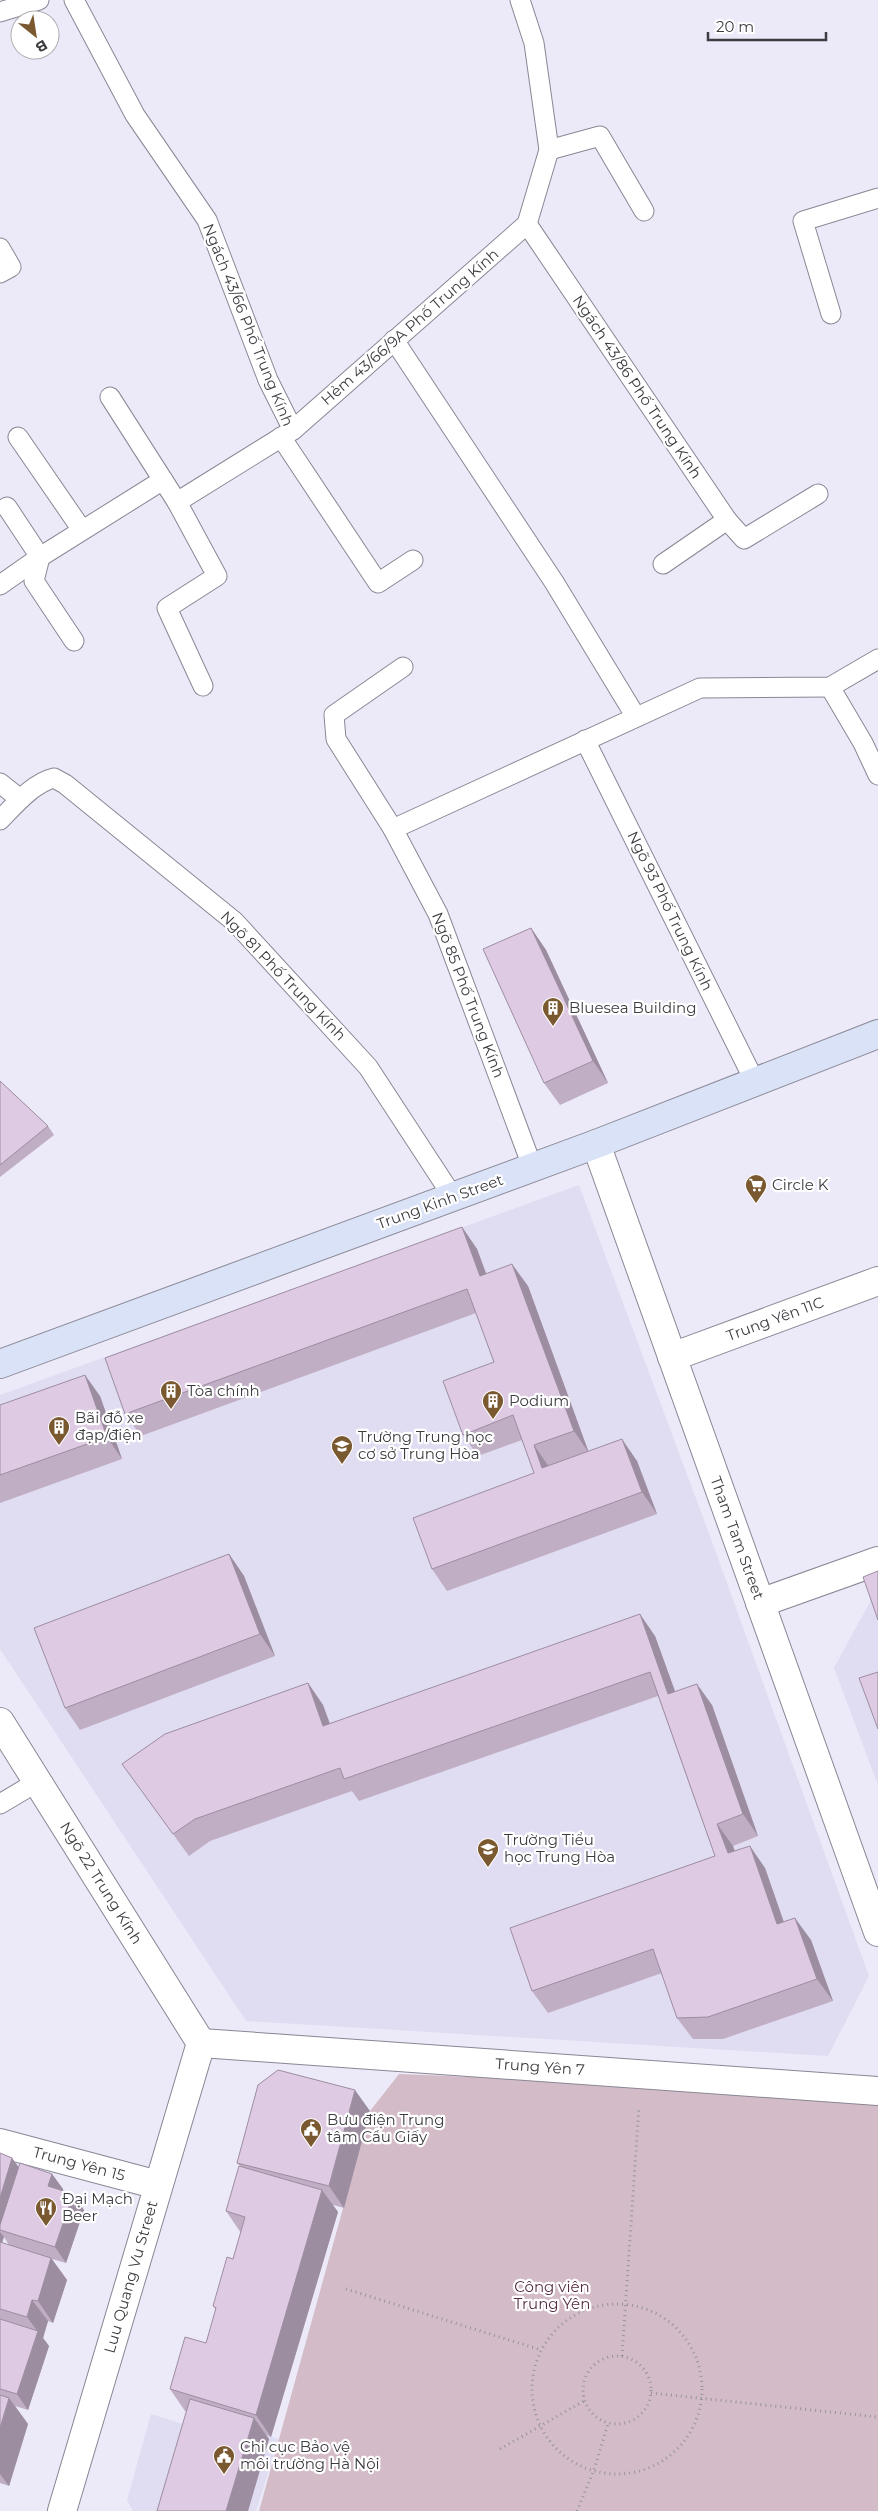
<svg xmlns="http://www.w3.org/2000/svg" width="878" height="2511" viewBox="0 0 878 2511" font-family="Montserrat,sans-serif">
<rect width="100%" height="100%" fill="#eceaf9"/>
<g fill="#e0ddf3">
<polygon points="579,1185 710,1536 869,1976 828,2056 246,2021 0,1649 0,1395"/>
<polygon points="878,1597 878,1785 834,1668 871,1600"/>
<polygon points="151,2414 193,2427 197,2415 279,2439 256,2511 133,2511 127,2500"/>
</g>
<polygon fill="#d3bcc7" points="399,2074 878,2093 878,2511 259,2511 370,2111"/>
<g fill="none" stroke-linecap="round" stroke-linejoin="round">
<g stroke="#898794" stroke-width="21">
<g id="service">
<polyline points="74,0 135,115 207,220 268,380 293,430"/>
<polyline points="520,0 534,43 549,150 527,224"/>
<polyline points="0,12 39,0"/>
<polyline points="549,150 600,136 644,211"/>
<polyline points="527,224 727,520 744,539 818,494"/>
<polyline points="0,248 11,267 0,273"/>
<polyline points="831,314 803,221 878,198"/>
<polyline points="394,340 554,582 636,717"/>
<polyline points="110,397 177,502 217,576 167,608 203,686"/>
<polyline points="18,437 82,530"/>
<polyline points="281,437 378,583 413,560"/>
<polyline points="177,502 293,430 527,224"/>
<polyline points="7,507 40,557 34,581 74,641"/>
<polyline points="663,564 727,520"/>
<polyline points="0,585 40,557 163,480"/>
<polyline points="403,667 334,715 336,739 393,829 438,914 532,1166"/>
<polyline points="830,687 863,743 878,775"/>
<polyline points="585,740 755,1082"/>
<polyline points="0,783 20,799"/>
<path d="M 0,820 C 15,805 33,783 54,778 L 65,784 L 235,922 L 368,1067 L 453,1197"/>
<polyline points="393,829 700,688 830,687 878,659"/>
<polyline points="0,1804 37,1782"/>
</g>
</g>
<g stroke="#898794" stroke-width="30">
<g id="minor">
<polyline points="596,1144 878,1932"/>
<polyline points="672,1357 878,1281"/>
<polyline points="760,1603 878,1561"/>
<polyline points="0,1722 201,2043"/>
<polyline points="201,2043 878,2091"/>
<polyline points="0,2143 158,2185"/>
<polyline points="62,2511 201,2043"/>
</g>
</g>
<g stroke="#898794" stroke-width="30">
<polyline id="secondary" points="0,1364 596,1144 878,1034"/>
</g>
<g stroke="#95939d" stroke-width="3" stroke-dasharray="1 4" stroke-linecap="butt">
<polyline points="346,2289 541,2350"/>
<circle cx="617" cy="2389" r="85"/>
<circle cx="617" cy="2390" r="34"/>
<polyline points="622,2356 639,2107"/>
<polyline points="651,2393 878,2417"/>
<polyline points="500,2449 584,2401"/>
<polyline points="577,2511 594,2470 608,2424"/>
</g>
<use href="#service" stroke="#fff" stroke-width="19"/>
<use href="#minor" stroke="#fff" stroke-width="28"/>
<use href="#secondary" stroke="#d9e2f7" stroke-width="28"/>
</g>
<g fill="#c0aec4" fill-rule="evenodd">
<polygon points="531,928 546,950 608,1083 560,1105 544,1083"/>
<polygon points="0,1081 48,1126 54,1135 0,1177"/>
<polygon points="462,1227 477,1249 486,1273 528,1286 588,1451 637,1461 657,1514 447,1591 432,1569 534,1473 522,1440 478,1456 463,1435 494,1362 476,1313 141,1436 125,1414"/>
<polygon points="100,1396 122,1459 0,1503 0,1405"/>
<polygon points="229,1554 244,1576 275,1656 80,1730 65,1708"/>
<polygon points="655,1636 675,1692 712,1705 758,1836 733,1846 734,1851 765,1868 784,1922 811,1940 833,2001 723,2039 693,2039 677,2018 662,1973 548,2013 532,1991 715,1856 658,1696 359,1801 352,1791 210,1841 189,1856 122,1764 308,1683 323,1705 330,1723"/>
<polygon points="370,2111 344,2208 333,2205 338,2212 271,2437 266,2435 269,2439 248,2511 157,2511 187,2412 185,2411 170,2389 206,2343 216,2310 213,2306 233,2259 241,2233 226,2211 240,2166 237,2163"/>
<path d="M 0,2153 L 12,2158 L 19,2167 L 52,2174 L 63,2189 L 63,2191 L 84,2210 L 66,2263 L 52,2259 L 67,2280 L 53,2323 L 48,2321 L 43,2338 L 49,2346 L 28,2410 L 15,2406 L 28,2424 L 9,2486 L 0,2483 ZM 4,2237 L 9,2245 L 2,2242 Z"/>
</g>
<g fill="#9c8da0">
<polygon points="531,928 546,950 608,1083 593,1061"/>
<polygon points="462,1227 477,1249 495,1298 480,1276"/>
<polygon points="512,1264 528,1286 589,1453 574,1431"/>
<polygon points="85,1375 100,1396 122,1459 107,1437"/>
<polygon points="622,1439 637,1461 657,1514 642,1492"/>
<polygon points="534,1445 549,1467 542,1468"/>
<polygon points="229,1554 244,1576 275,1656 260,1634"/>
<polygon points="640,1614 655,1636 684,1716 668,1694"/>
<polygon points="308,1683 323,1705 338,1748 323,1726"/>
<polygon points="697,1684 712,1705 758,1836 743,1814"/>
<polygon points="717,1824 733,1846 743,1875 728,1853"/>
<polygon points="750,1846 765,1868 792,1946 777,1924"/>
<polygon points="795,1918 811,1940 833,2001 817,1979"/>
<polygon points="355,2090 370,2111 344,2208 329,2186"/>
<polygon points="12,2158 23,2174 0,2230 0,2198"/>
<polygon points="52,2174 63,2189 59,2202 48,2186"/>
<polygon points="322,2190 338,2212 271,2437 256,2415"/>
<polygon points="73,2194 84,2210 66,2263 55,2247"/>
<polygon points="0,2232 4,2237 0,2248"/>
<polygon points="51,2258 67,2280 53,2323 38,2301"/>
<polygon points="32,2300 48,2321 43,2338 49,2346 28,2410 17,2394 38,2332 27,2317"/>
<polygon points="9,2398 28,2424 9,2486 0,2474 0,2428"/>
<polygon points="254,2418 269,2439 248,2511 226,2511"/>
</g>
<g fill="#dfcae4" stroke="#9c8da0">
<polygon points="531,928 593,1061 544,1083 483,949"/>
<polygon points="0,1081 48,1126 0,1165"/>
<polygon points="462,1227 480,1276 512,1264 574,1431 534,1445 542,1468 622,1439 642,1492 432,1569 413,1518 534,1473 513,1415 463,1435 443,1381 494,1362 467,1289 125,1414 105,1358"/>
<polygon points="85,1375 107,1437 0,1475 0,1405"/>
<polygon points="229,1554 260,1634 65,1708 34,1628"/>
<polygon points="878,1571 878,1620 863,1577"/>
<polygon points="640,1614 668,1694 697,1684 743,1814 717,1824 728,1853 750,1846 777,1924 795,1918 817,1979 708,2017 677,2018 653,1949 532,1991 510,1928 715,1856 650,1672 344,1779 340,1768 195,1819 173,1834 122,1764 165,1734 308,1683 323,1726"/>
<polygon points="878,1672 878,1729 859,1678"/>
<polygon points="278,2070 355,2090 329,2186 237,2163 258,2085"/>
<polygon points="0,2153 12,2158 0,2198"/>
<polygon points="20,2163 52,2174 48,2186 73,2194 55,2247 0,2230 0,2225"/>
<polygon points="239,2166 322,2190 256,2415 170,2389 185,2337 206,2343 216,2308 213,2306 227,2257 233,2259 245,2217 226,2211"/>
<polygon points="0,2242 51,2258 38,2301 32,2300 27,2317 0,2309"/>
<polygon points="0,2319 38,2331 17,2394 0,2389"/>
<polygon points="0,2395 9,2398 0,2428"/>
<polygon points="190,2399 254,2418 226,2511 157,2511"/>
</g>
<defs>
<g id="building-pin" transform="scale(1.125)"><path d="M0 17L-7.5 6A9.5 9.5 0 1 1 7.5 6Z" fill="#7a5930" stroke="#fff"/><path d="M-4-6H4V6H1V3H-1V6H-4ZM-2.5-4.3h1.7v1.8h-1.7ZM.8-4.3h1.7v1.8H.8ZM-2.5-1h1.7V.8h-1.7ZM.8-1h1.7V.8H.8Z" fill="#fff"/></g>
<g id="supermarket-pin" transform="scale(1.125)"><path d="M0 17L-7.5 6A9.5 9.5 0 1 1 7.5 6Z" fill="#7a5930" stroke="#fff"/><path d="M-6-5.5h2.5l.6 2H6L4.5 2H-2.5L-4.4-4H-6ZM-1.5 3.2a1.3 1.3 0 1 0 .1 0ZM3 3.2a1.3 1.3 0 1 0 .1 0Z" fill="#fff"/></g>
<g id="school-pin" transform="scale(1.125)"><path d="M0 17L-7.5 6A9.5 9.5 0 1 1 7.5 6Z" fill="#7a5930" stroke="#fff"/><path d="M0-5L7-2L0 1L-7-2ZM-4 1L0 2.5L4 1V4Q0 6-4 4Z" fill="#fff"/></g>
<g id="civic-pin" transform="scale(1.125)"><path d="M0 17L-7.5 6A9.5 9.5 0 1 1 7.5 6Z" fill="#7a5930" stroke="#fff"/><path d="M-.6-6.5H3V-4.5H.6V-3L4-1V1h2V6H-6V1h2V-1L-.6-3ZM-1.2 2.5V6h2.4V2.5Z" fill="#fff"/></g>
<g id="restaurant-pin" transform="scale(1.125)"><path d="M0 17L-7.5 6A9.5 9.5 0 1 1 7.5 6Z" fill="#7a5930" stroke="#fff"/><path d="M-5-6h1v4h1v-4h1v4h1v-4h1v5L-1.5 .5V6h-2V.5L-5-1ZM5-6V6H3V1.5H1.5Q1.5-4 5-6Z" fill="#fff"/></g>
</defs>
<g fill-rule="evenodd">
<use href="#building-pin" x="553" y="1008"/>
<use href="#supermarket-pin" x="756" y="1185"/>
<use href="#building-pin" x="171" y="1391"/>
<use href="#building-pin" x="493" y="1401"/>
<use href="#building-pin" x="59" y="1427"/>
<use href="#school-pin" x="342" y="1446"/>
<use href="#school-pin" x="488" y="1849"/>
<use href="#civic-pin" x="311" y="2129"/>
<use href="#restaurant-pin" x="46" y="2208"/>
<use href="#civic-pin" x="224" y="2456"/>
</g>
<g text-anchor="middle" stroke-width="4.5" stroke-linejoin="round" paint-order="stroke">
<g font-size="15" fill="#3d3c41" stroke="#fff">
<text transform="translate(248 325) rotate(68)" y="5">Ngách 43/66 Phố Trung Kính</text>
<text transform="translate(410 327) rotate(-41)" y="5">Hẻm 43/66/9A Phố Trung Kính</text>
<text transform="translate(637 387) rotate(56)" y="5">Ngách 43/86 Phố Trung Kính</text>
<text transform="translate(670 911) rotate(64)" y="5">Ngõ 93 Phố Trung Kính</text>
<text transform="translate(283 976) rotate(46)" y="5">Ngõ 81 Phố Trung Kính</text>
<text transform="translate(468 995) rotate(69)" y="5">Ngõ 85 Phố Trung Kính</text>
<text transform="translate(440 1202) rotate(-20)" y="5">Trung Kinh Street</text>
<text transform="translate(775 1319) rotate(-20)" y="5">Trung Yên 11C</text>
<text transform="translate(737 1538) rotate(70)" y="5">Tham Tam Street</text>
<text transform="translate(101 1883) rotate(58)" y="5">Ngõ 22 Trung Kính</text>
<text transform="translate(540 2067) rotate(4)" y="5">Trung Yên 7</text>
<text transform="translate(79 2164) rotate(15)" y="5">Trung Yên 15</text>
<text transform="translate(131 2277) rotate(-74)" y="5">Luu Quang Vu Street</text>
</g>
<g font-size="15" fill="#3d3c41" stroke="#fff" text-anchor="start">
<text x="569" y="1013">Bluesea Building</text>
<text x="772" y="1190">Circle K</text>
<text x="187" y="1396">Tòa chính</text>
<text x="509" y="1406">Podium</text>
<text x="75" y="1423">Bãi đỗ xe<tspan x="75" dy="17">đạp/điện</tspan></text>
<text x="358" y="1442">Trường Trung học<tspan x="358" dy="17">cơ sở Trung Hòa</tspan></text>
<text x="504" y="1845">Trường Tiểu<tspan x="504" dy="17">học Trung Hòa</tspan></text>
<text x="327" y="2125">Bưu điện Trung<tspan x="327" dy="17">tâm Cầu Giấy</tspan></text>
<text x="62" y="2204">Đại Mạch<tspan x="62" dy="17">Beer</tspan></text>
<text x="240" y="2452">Chi cục Bảo vệ<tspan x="240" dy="17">môi trường Hà Nội</tspan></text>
</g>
<g font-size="15" fill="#572c43" stroke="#fff">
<text x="552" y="2292">Công viên<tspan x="552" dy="17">Trung Yên</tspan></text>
</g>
</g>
<g transform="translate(35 35) rotate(150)"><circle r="24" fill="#ffffff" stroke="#b1b1b3"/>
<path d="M0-4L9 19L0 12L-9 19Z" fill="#7a5930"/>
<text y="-8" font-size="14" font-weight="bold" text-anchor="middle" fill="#3d3c41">B</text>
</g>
<path d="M708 32v8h118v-8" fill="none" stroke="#3d3c41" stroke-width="2.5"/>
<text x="716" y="32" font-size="15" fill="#3d3c41" stroke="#ffffff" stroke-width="4" paint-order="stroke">20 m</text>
</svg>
